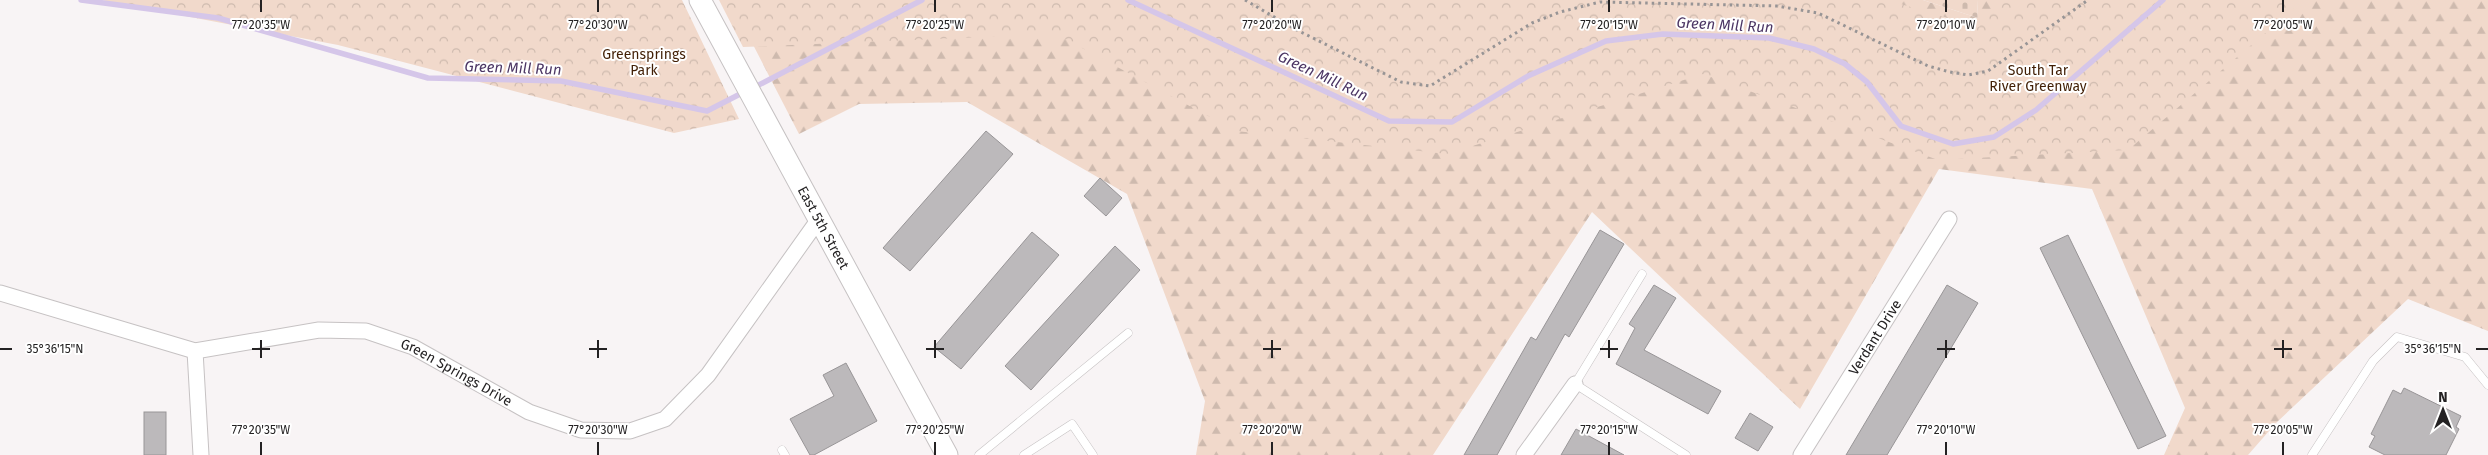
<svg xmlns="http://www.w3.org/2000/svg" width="2488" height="455" viewBox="0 0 2488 455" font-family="'Fira Sans',sans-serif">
<defs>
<pattern id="forest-firs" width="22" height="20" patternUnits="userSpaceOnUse" patternTransform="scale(1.25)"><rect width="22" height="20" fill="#f1d9cb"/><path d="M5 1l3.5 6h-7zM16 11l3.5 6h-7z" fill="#cebaae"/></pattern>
<pattern id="cemetery-stones" width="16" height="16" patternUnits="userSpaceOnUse" patternTransform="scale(1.25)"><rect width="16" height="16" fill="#f1d9cb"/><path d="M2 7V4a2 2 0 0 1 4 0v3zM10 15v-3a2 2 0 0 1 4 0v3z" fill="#cebaae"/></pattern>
<pattern id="park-crowns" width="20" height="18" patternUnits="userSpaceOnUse" patternTransform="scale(1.25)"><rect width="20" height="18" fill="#f1d9cb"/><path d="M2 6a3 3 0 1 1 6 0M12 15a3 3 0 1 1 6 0" fill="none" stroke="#cebaae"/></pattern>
</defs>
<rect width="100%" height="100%" fill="#f8f4f5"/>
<polygon fill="url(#forest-firs)" points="730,0 1923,0 1978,18 1977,0 2488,0 2488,331 2408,299 2276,423 2248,455 2164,455 2185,408 2092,189 1939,169 1800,409 1592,212 1433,455 1196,455 1205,401 1127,194 967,102 859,104 799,134"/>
<polygon fill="url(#cemetery-stones)" points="1923,0 1977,0 1978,18"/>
<g fill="url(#park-crowns)">
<polygon points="101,0 682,0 739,119 674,133 338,45"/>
<polygon points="719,0 1887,0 1979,27 2000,0 2304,0 2128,150 1938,160 1703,74 1447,154 1236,131 1056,34 743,47"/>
</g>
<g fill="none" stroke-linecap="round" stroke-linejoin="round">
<g stroke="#d5c6e9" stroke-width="5.5">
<polyline points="81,0 218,18 428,78 561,81 707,111 744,92"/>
<polyline points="1128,0 1389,121 1452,122 1528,76 1606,41 1663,34 1769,38 1814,49 1845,64 1867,82 1901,126 1953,144 1994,137 2036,110 2163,0"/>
<polyline points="753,88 922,0"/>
</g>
</g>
<g fill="#bcb9bb" stroke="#989597">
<polygon points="986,131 1013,154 910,271 883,248"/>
<polygon points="1100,178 1122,198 1106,216 1084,196"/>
<polygon points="1600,230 1624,244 1569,337 1565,334 1497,455 1464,455 1531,337 1536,340"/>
<polygon points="1032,232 1059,255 961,369 934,347"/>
<polygon points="2068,235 2166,436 2138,449 2040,248"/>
<polygon points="1115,246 1140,270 1031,390 1005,366"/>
<polygon points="1654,285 1676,298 1644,350 1721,391 1708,414 1616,364 1635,328 1629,324"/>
<polygon points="1947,285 1978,303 1887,455 1846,455"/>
<polygon points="846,363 877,421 814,455 810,455 790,419 834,396 823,375"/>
<polygon points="2404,388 2461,416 2456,427 2459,429 2446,455 2385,455 2369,447 2375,436 2371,434 2393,390 2401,394"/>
<rect x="144" y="412" width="22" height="43"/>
<polygon points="1750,413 1773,427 1758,451 1735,438"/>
<polygon points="1576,429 1624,455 1561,455"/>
</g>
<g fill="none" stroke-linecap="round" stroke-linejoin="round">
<g stroke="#c6c2c3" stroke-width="9">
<g id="lane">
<polyline points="1642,274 1575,384 1686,455"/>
<polyline points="782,450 785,455"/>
<polyline points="979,455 1128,333"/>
<polyline points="1024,455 1072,424 1093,455"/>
<polyline points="2312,455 2373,361 2397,337 2465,357 2488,385"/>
</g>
</g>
<g stroke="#c6c2c3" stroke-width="17">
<g id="street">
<path id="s1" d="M 0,293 L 195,351 L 319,330 L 366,331 L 413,347 L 529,412 L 581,430 L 630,431 L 665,419 L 708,375 L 819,219"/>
<polyline points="195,351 201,455"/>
<polyline points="1524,455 1575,384"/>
<path id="s2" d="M 1801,455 L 1949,219"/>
</g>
</g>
<g stroke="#c6c2c3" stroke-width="23">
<g id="secondary">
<path id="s3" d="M 700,0 L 947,455"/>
</g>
</g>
<polyline stroke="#979495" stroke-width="3" stroke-dasharray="2.5 4" stroke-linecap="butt" points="1245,0 1293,28 1401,82 1430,86 1532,23 1560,12 1600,2 1777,6 1818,13 1928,66 1950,72 1968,75 1988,71 2088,0"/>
<use href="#lane" stroke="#fff" stroke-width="8"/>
<use href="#street" stroke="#fff" stroke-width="15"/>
<use href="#secondary" stroke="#fff" stroke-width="21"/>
</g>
<path fill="none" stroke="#242223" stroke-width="2" d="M 261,0 L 261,12M 598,0 L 598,12M 935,0 L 935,12M 1272,0 L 1272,12M 1609,0 L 1609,12M 1946,0 L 1946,12M 2283,0 L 2283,12M 261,340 L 261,358M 598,340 L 598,358M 935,340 L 935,358M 1272,340 L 1272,358M 1609,340 L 1609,358M 1946,340 L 1946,358M 2283,340 L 2283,358M 0,349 L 12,349M 252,349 L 270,349M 589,349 L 607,349M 926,349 L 944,349M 1263,349 L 1281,349M 1600,349 L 1618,349M 1937,349 L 1955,349M 2274,349 L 2292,349M 2476,349 L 2488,349M 261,442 L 261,455M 598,442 L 598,455M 935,442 L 935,455M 1272,442 L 1272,455M 1609,442 L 1609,455M 1946,442 L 1946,455M 2283,442 L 2283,455"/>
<g text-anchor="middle" stroke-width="4" stroke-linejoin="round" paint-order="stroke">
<g font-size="14" fill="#411f05" stroke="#fff">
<text x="644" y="59">Greensprings<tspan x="644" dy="16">Park</tspan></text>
<text x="2038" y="75">South Tar<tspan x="2038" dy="16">River Greenway</tspan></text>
</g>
<g font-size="14" fill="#242223" stroke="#fff">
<text dy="5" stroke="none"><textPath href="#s3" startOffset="259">East 5th Street</textPath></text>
<text dy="5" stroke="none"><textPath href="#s2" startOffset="139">Verdant Drive</textPath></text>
<text dy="5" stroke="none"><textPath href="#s1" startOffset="476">Green Springs Drive</textPath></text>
</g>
<g font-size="15" font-style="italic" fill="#4c3664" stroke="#fff">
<text transform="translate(1725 25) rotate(3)" y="5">Green Mill Run</text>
<text transform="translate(513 68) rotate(2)" y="5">Green Mill Run</text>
<text transform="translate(1323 76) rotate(25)" y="5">Green Mill Run</text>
</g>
</g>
<g font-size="12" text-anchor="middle" fill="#242223" stroke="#fff" stroke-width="4" stroke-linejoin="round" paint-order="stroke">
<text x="261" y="29">77°20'35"W</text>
<text x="598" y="29">77°20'30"W</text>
<text x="935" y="29">77°20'25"W</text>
<text x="1272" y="29">77°20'20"W</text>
<text x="1609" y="29">77°20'15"W</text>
<text x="1946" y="29">77°20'10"W</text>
<text x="2283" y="29">77°20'05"W</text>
<text x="55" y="353">35°36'15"N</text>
<text x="2433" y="353">35°36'15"N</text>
<text x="261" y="434">77°20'35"W</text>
<text x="598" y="434">77°20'30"W</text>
<text x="935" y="434">77°20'25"W</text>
<text x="1272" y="434">77°20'20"W</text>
<text x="1609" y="434">77°20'15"W</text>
<text x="1946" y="434">77°20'10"W</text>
<text x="2283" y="434">77°20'05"W</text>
</g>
<g transform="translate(2443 410)" stroke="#ffffff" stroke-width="4" paint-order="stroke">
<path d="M0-4L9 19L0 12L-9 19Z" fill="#242223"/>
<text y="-8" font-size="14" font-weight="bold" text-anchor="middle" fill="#242223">N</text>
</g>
</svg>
